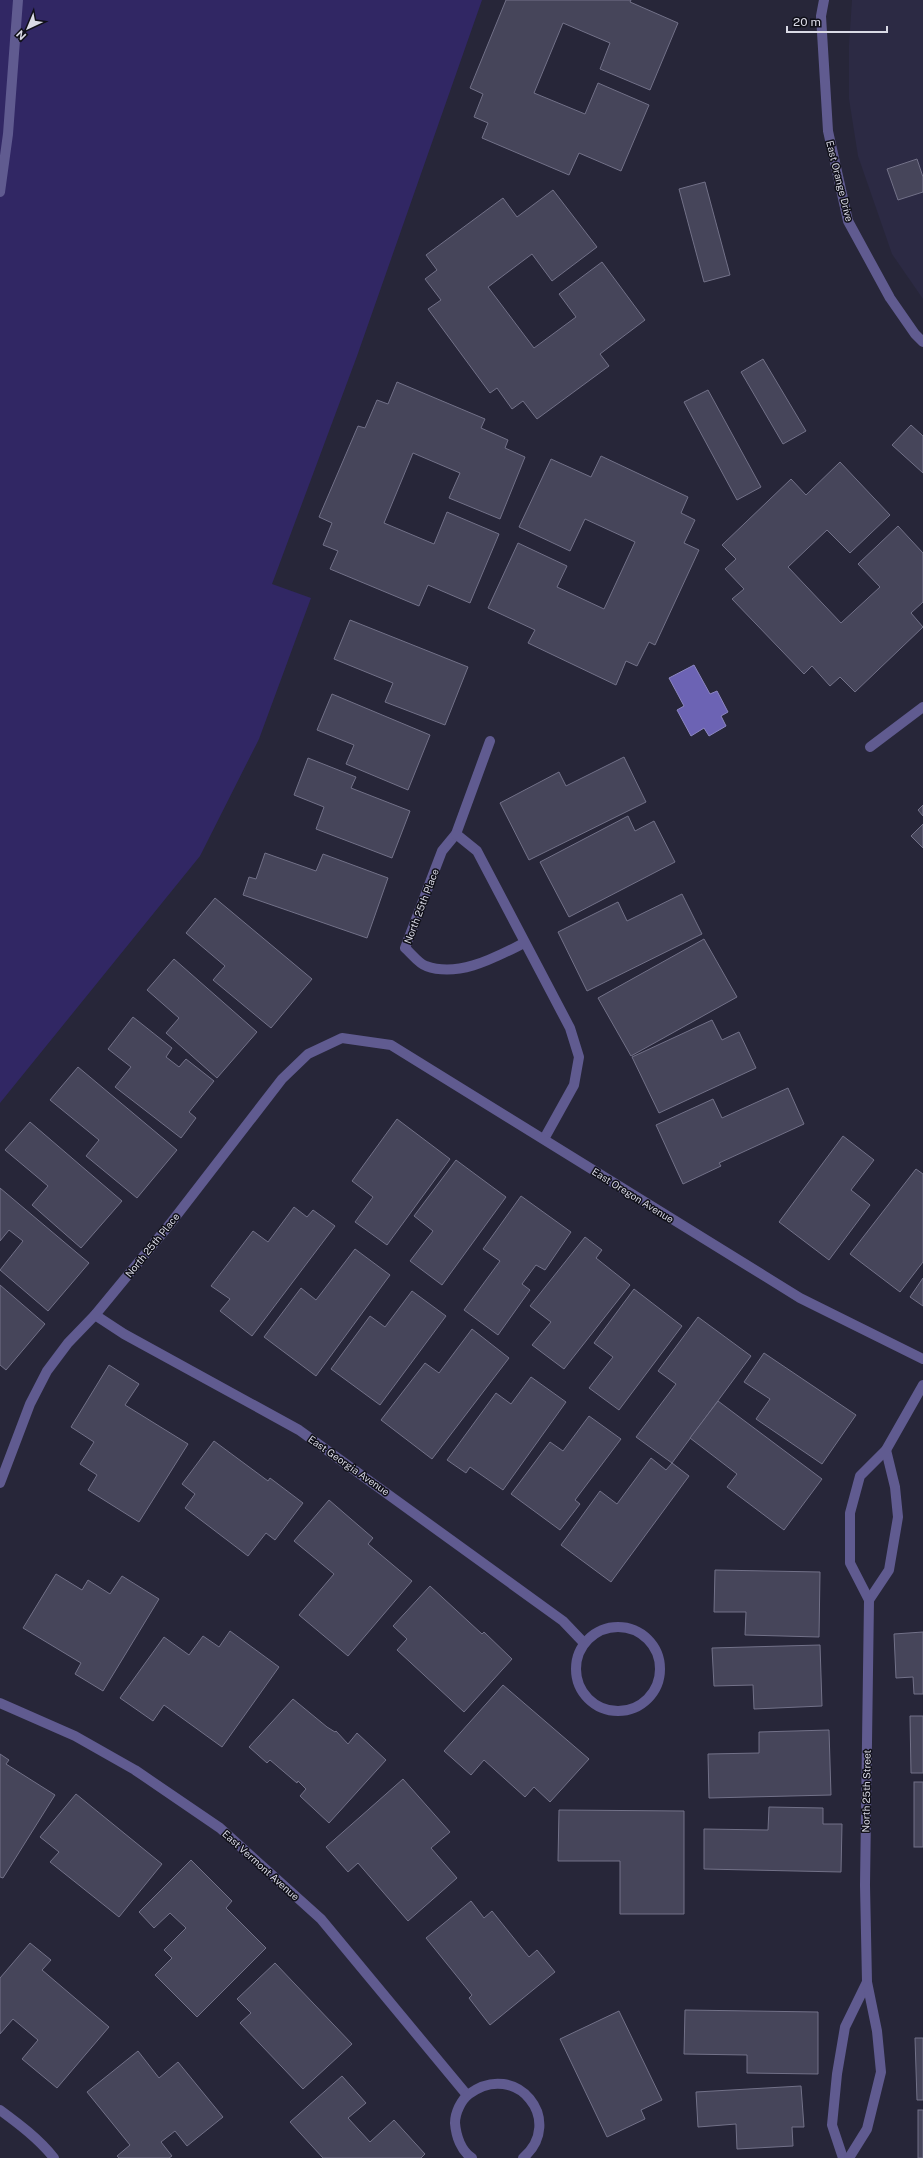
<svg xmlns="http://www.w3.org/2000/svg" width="923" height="2158" viewBox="0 0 923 2158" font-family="'Public Sans',sans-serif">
<rect width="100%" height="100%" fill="#272639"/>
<polygon fill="#2c2a44" points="852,0 923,0 923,299 892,254 858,156 849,99 849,45"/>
<polygon fill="#312764" points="0,0 482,0 357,356 272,584 311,598 259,739 200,856 0,1103"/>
<polygon fill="#6c63b4" stroke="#8d87c3" points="694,665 710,694 717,691 728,712 721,716 726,726 709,736 704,728 691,736 677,710 684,706 669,678"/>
<g fill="#46455a" stroke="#727188">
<polygon points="506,0 631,0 630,2 678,23 650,90 600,69 610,43 563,23 534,93 585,114 598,83 649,105 621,171 579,153 569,175 482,138 488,123 474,117 483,94 470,88"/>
<polygon points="917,159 923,177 923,192 898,200 887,169"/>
<polygon points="705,182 730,275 704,282 679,189"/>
<polygon points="553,190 597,247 552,281 532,254 488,287 534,348 576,317 559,294 602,262 645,320 600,354 609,366 537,419 523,401 512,409 497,388 490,393 428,309 441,300 425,279 437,270 426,255 503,198 517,217"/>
<polygon points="763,359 806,431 783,444 741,372"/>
<polygon points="397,382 485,419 481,428 508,440 505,448 525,457 500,519 449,498 460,473 413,453 384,523 434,544 447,512 499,534 470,603 428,585 419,606 330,569 338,551 323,545 332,523 319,517 358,426 365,428 377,400 388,404"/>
<polygon points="708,390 761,487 737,500 684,402"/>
<polygon points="911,425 923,436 923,473 892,445"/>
<polygon points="601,456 688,497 681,513 695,520 684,543 699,550 655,645 649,642 637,666 626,661 616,685 528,643 535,630 488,608 518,543 567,566 557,587 604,609 635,542 585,519 570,551 519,527 551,459 591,477"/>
<polygon points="840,462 890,515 850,553 827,530 788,567 841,623 880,587 858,564 898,526 923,553 923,602 911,613 923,627 855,692 840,677 830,686 812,666 804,674 732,599 744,589 725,569 736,559 722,545 791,479 806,495"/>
<polygon points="350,620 468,667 445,725 385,702 393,683 334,659"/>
<polygon points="332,694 430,735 408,790 346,764 354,745 317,730"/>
<polygon points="624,757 646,802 529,860 500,803 559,772 566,786"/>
<polygon points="308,758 356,777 351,788 410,811 392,858 316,829 324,807 294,795"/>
<polygon points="923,805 923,816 918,810"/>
<polygon points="628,816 635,831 654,821 675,862 569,917 540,862"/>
<polygon points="923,824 923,848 911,836"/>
<polygon points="265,853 316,871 323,854 388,878 367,938 243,895 249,877 256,879"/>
<polygon points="682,894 702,934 587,991 558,932 618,902 627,921"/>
<polygon points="215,898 312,979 271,1028 213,980 225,966 186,933"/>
<polygon points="704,939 737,997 631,1056 598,998"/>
<polygon points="174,959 257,1032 217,1078 166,1033 179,1018 147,990"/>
<polygon points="133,1017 172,1048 166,1057 179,1067 186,1059 214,1081 189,1112 196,1118 181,1138 115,1087 131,1067 108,1049"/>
<polygon points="712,1020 722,1040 739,1032 756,1068 659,1113 632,1057"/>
<polygon points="78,1067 177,1150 137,1198 86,1156 99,1140 50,1100"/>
<polygon points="788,1088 804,1124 719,1163 721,1166 683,1184 656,1125 713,1099 722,1118"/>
<polygon points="397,1119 450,1159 387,1245 355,1222 373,1197 352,1181"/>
<polygon points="30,1122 122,1201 81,1248 32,1205 48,1186 5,1150"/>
<polygon points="843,1136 874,1160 851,1190 870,1205 829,1260 779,1222"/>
<polygon points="456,1160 506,1197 442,1285 410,1261 433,1231 414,1216"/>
<polygon points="916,1169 923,1174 923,1262 900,1292 850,1254"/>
<polygon points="0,1188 89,1263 48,1311 0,1270 23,1241 9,1230 0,1241"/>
<polygon points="521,1196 571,1232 545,1270 536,1265 522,1284 530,1290 498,1335 464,1310 500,1261 483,1249"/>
<polygon points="294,1207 307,1217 313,1210 335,1226 252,1336 220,1311 230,1299 211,1286 253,1231 268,1242"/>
<polygon points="585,1237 602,1250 596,1258 630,1285 564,1369 532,1345 551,1322 530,1306"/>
<polygon points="355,1249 390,1275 316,1376 264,1337 301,1288 316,1300"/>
<polygon points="923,1278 923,1306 910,1297"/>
<polygon points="0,1285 45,1324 6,1370 0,1365"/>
<polygon points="634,1289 682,1326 619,1410 589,1388 613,1357 594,1343"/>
<polygon points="412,1291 446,1316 380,1405 331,1369 370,1316 385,1327"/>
<polygon points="698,1317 751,1356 672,1463 636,1437 676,1384 658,1371"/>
<polygon points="472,1329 509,1358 432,1459 381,1420 425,1363 439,1373"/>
<polygon points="764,1353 856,1415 822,1464 756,1419 770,1399 744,1382"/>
<polygon points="109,1365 139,1384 125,1405 188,1444 139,1522 88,1490 97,1475 80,1464 94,1442 71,1427"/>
<polygon points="531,1377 566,1402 503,1490 470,1467 466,1473 447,1460 496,1393 511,1404"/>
<polygon points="718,1401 822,1479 784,1530 727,1487 737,1474 690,1438"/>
<polygon points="589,1416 621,1439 575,1500 580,1504 560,1530 511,1494 550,1442 563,1451"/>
<polygon points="214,1441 268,1481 270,1478 303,1503 275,1540 266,1533 248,1556 185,1508 195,1494 182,1484"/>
<polygon points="651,1458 666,1470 672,1463 689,1476 611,1582 561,1545 600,1491 617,1504"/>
<polygon points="329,1500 373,1538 368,1544 412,1581 348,1656 299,1615 334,1574 294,1541"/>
<polygon points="715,1570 820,1572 819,1637 745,1635 746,1612 714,1612"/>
<polygon points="56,1574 82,1590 88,1580 110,1594 122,1576 159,1599 103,1691 75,1674 81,1663 23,1628"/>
<polygon points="430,1586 482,1634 484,1632 512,1659 464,1712 397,1650 407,1639 393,1626"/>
<polygon points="230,1631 279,1667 222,1747 164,1705 153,1721 120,1698 164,1637 189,1655 203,1636 219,1647"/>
<polygon points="923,1632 923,1694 914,1694 913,1677 896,1678 894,1634"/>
<polygon points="820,1645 822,1706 754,1709 753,1685 714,1686 712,1648"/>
<polygon points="503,1685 589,1759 550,1802 534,1787 525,1797 484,1760 471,1775 444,1751"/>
<polygon points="293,1699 327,1727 335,1732 336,1731 348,1744 357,1733 386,1760 329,1823 300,1796 306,1789 298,1781 297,1783 270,1760 267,1763 249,1747"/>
<polygon points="910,1716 923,1716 923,1773 911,1773"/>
<polygon points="829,1730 831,1795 709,1798 708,1754 759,1753 759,1732"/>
<polygon points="0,1754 9,1760 6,1764 55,1795 3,1878 0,1877"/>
<polygon points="403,1779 450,1832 431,1848 457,1878 408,1921 358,1863 348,1872 326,1847"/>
<rect x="914" y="1782" width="9" height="65"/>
<polygon points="76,1794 162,1864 119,1917 50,1862 59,1852 40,1837"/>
<polygon points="769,1807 823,1808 823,1824 842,1824 841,1872 704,1869 704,1829 768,1830"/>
<polygon points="559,1810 684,1811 684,1914 620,1914 620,1861 558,1861"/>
<polygon points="191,1860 232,1901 226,1908 266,1948 197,2017 155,1975 172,1958 164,1950 186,1928 170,1913 154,1928 139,1912"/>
<polygon points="471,1901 484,1918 492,1911 529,1957 537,1950 555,1972 490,2025 469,1998 472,1995 426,1938"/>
<polygon points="30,1943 51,1960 42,1970 109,2027 57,2088 22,2059 38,2040 13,2019 0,2034 0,1978"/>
<polygon points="275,1963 352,2044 303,2089 240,2023 251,2013 237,1999"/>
<polygon points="685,2010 818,2012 818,2074 747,2073 747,2055 684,2054"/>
<polygon points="619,2011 662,2100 641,2110 645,2119 607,2137 560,2039"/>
<polygon points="915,2038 923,2038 923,2100 917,2100"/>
<polygon points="138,2051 159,2078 178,2062 223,2117 187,2146 175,2131 161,2142 172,2156 169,2158 119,2158 117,2156 130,2145 87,2092"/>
<polygon points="342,2076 366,2103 348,2118 370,2142 394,2120 425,2154 421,2158 323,2158 290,2122"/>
<polygon points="801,2086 804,2127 792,2127 793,2146 737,2149 736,2124 698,2127 696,2092"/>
<rect x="918" y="2110" width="5" height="48"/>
</g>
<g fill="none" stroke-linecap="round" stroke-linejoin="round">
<polyline stroke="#605b90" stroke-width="10" points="870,747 923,707"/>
<g stroke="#605b90" stroke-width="10">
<polyline points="824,0 821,16 828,131 848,221 890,298 915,334 923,342"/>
<polyline points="0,192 8,134 18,0"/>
<path d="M 490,741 L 456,834 L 442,851 L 405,948 C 411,953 419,964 426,966 C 459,978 496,957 524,943"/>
<polyline points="456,834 477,851 570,1028 579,1057 574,1085 544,1139"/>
<polyline points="95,1315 124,1334 299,1430 563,1621 584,1643"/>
<polyline points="0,1483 30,1404 47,1371 68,1343 95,1315 170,1224 282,1079 308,1054 342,1038 391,1045 800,1298 923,1359"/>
<polyline points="869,1600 889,1570 898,1517 895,1487 886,1450"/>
<circle cx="618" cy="1669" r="42"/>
<polyline points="0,1703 75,1736 135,1770 220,1828 321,1919 467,2095"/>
<path d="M 0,2110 C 19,2124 39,2139 54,2158"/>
<path d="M 472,2158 C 461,2151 456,2136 455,2123 C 455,2113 461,2100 469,2094 C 516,2059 566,2121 523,2158"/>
<polyline points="843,2158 832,2125 837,2074 845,2027 867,1982"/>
<polyline points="849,2158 867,2129 881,2072 877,2031 867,1982 865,1885 869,1600 850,1563 850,1513 860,1476 886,1450 923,1385"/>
</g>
</g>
<g text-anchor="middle" stroke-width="3" stroke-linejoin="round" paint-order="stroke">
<g font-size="10" fill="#dadae6" stroke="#101019">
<text transform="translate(840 181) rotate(76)" y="4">East Orange Drive</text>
<text transform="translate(421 906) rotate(-69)" y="4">North 25th Place</text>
<text transform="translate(633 1195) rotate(32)" y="4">East Oregon Avenue</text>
<text transform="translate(152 1245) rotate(-51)" y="4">North 25th Place</text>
<text transform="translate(349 1465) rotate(35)" y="4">East Georgia Avenue</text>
<text transform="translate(866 1791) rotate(-89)" y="4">North 25th Street</text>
<text transform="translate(261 1865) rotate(42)" y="4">East Vermont Avenue</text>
</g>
</g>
<g transform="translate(28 28) rotate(224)" stroke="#101019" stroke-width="3" paint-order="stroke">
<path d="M0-3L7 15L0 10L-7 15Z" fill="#dadae6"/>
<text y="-6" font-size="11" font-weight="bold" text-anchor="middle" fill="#dadae6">N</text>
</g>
<path d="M787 26v6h100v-6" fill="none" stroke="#dadae6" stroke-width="2"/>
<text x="793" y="26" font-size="12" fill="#dadae6" stroke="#101019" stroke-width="3" paint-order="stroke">20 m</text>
</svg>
